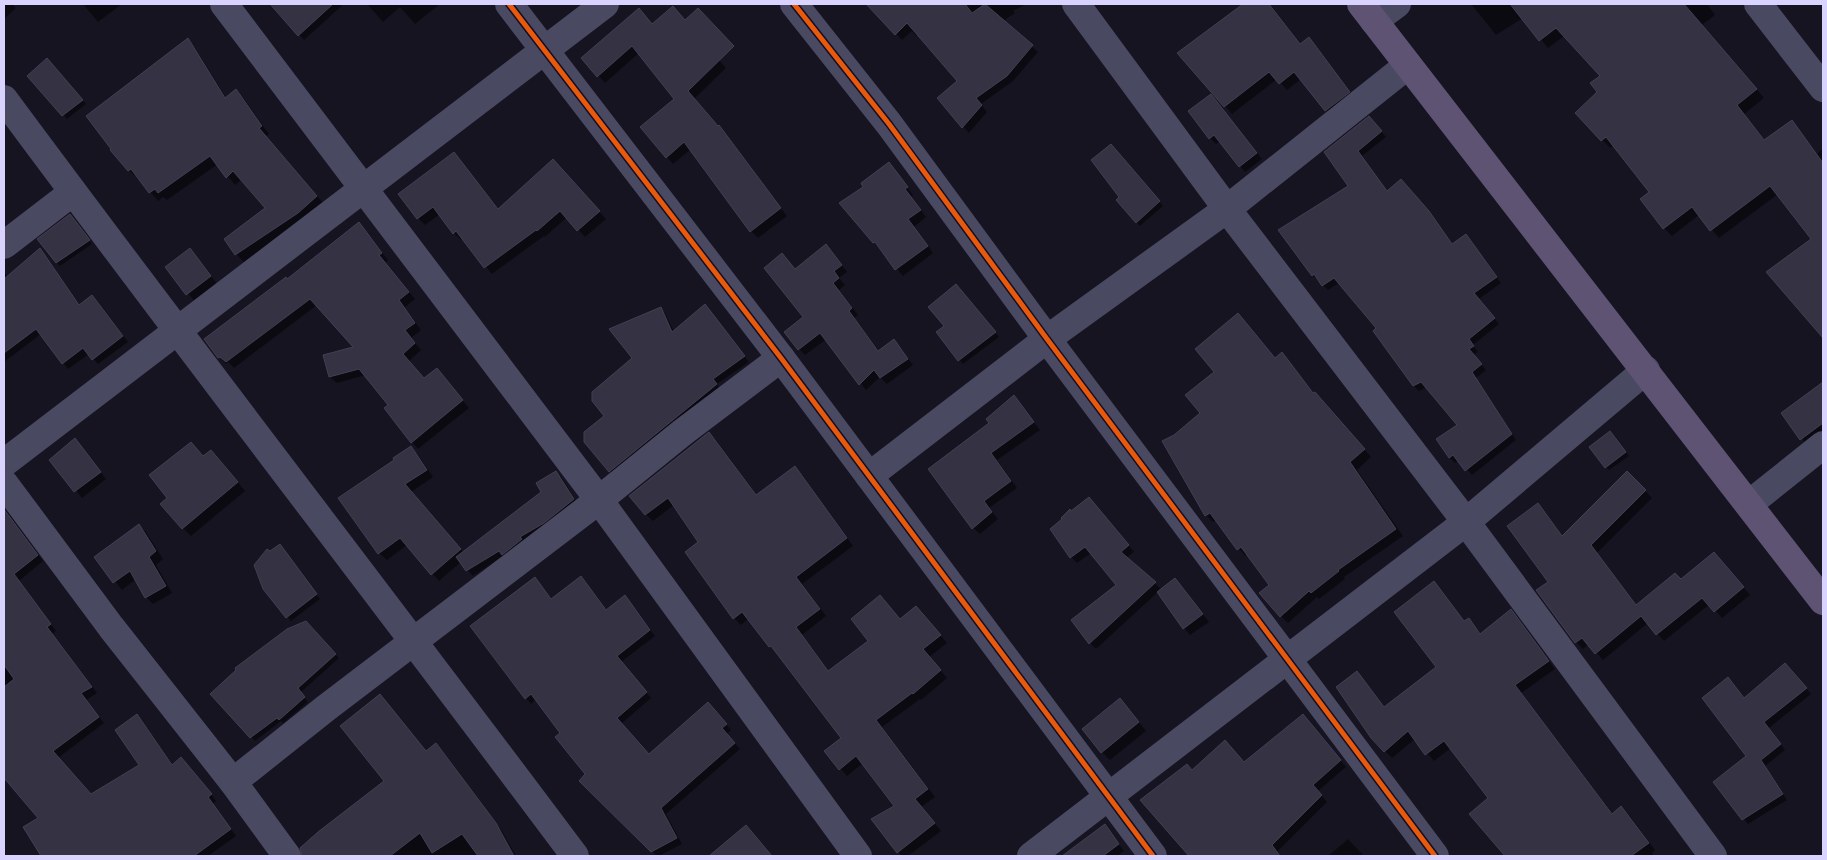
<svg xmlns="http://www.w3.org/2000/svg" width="1827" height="860" viewBox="0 0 1827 860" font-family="'Archivo Narrow',sans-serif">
<rect width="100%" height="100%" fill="#161421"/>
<g fill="#0007">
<polygon points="4,4 12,4 16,8 4,19"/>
<polygon points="83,4 122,4 98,22"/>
<polygon points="272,4 344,4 304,40"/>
<polygon points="367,4 440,4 415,24 400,7 383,22"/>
<polygon points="879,4 1026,4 1013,11 1015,13 1003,21 1038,52 1013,81 981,104 987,112 969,133 938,98 959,82 918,34 916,36 912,31 902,40 873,9"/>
<polygon points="1245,4 1270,4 1301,45 1309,39 1316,46 1356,99 1333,118 1301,79 1287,90 1277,79 1232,114 1179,53"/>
<polygon points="1471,4 1662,4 1666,9 1672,4 1707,4 1715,15 1702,25 1764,98 1744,114 1765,141 1792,122 1817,154 1823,148 1823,336 1768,272 1813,239 1778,194 1719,238 1699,215 1672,236 1664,228 1650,192 1614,145 1610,148 1577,113 1599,92 1602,76 1564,36 1548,48 1523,18 1496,35"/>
<polygon points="680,15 726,68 694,99 718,127 726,134 787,216 758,238 751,231 691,149 673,164 667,157 676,99 639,53 605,83 583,58 653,25"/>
<polygon points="187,40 195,48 226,98 236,91 244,99 269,134 266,136 324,204 306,221 244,262 236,254 267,208 242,179 235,185 218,164 167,200 163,197 158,201 138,177 137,178 129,170 111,150"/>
<polygon points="51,64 86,104 67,119 29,76"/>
<polygon points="1211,95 1262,159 1245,172 1220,141 1216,144 1210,138 1190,111"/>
<polygon points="1374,123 1386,137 1362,156 1388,192 1434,218 1453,245 1466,236 1501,283 1479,299 1499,324 1473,345 1478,352 1473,355 1486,370 1476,378 1516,440 1472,475 1459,460 1455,463 1450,458 1437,440 1459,425 1427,387 1419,391 1414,386 1375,331 1378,328 1339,283 1328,290 1313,275 1350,186 1325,152"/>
<polygon points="1114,150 1163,206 1140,226 1117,200 1121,197"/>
<polygon points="454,153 499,209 560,168 606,219 585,237 567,217 545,237 544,236 492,274 463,238 461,240 454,233 440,214 425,225 418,218"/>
<polygon points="889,164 913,195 911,197 926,217 914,227 933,253 903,276 841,203 865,187"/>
<polygon points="74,219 92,244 60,266 57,263"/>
<polygon points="359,224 388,260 385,263 415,299 404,308 421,330 411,338 421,350 409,361 424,379 443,376 469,408 418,449 412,442 390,405 366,375 337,383 330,377 355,348 317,305 234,368 228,362 226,364 219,357 287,280"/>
<polygon points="826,245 847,272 839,278 845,285 839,290 858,315 854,318 879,351 894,341 913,365 887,384 880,377 866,390 827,339 805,355 799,349 805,317 796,270"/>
<polygon points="40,250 80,306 97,302 128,342 98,364 89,354 68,369 41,334 4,362 4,272 8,277"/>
<polygon points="190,250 218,285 195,302 167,267"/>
<polygon points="959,290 999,337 963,364 938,332 946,326"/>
<polygon points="660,308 665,313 674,332 709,310 749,362 717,384 721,390 615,476 610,471 606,416 633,359"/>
<polygon points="1282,354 1314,394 1322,400 1371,457 1357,470 1403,536 1344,577 1345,579 1319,599 1317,597 1288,623 1281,616 1270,585 1248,554 1245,556 1216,520 1213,522 1206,515 1175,436"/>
<polygon points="1814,390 1823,399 1823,437 1809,447 1782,414"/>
<polygon points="1014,397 1040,430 997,460 1017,488 989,508 998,519 980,534 973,528 990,424"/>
<polygon points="709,433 716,440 757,496 795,468 802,475 853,546 802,584 826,616 802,635 829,672 901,620 923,615 947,643 929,657 947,678 921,700 920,699 882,727 935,797 921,807 941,831 908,856 902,856 898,852 896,807 863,763 847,776 826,752 843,738 749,618 741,625 734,618 700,542 674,505 653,521 646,514"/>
<polygon points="1613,436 1629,456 1609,470 1606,467"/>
<polygon points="191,443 204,457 219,459 245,491 191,536 183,528 169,498"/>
<polygon points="81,447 106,479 82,498 51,460"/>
<polygon points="410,448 418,455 433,477 411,492 463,552 543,492 556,472 562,478 579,506 473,576 461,562 439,581 407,545 387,560 379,553 340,498 395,461"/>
<polygon points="1627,472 1652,498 1597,553 1637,606 1721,561 1750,595 1722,618 1710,604 1664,641 1648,623 1603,660 1589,644 1583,649 1576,642 1550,582 1538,505 1563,537"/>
<polygon points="1095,504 1134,552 1126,558 1162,590 1175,579 1209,622 1190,635 1184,628 1158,592 1096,649 1090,643 1073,620 1118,585 1091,553 1077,563 1071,557 1071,512"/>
<polygon points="4,507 43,561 19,581 56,631 52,634 97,693 86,700 104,723 58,758 91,795 141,765 137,716 143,722 173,766 210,792 216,801 213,804 236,836 208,856 165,856 157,840 136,856 41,856 40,818 4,776"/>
<polygon points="139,525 146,532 163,559 156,565 172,593 153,604 146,597 136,579 122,590 96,557"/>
<polygon points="283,549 320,599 291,621 264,588 269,553"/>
<polygon points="581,578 607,611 630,603 655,636 621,662 651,698 621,724 649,756 713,709 731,730 727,734 740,749 666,814 682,844 659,856 657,856 581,781 587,774 562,733 536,699 531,704 526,698 535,579 552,600"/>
<polygon points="1434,583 1465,622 1468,619 1481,634 1511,611 1518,618 1555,669 1521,693 1613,814 1621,808 1629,815 1655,850 1652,853 1654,856 1506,856 1471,814 1489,799 1451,748 1434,761 1415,739 1392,758 1385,751 1357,673 1385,708 1438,668"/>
<polygon points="306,623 339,658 300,693 308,702 283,723 281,721 255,741 212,694"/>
<polygon points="1790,669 1811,694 1769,728 1785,750 1765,766 1787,800 1748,824 1714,782 1747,756 1744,699"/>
<polygon points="1128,708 1146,731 1110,760 1102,752"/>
<polygon points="1309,722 1346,767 1318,791 1327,802 1277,852 1280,856 1190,856 1142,800 1193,771 1244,763"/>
<polygon points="442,751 502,831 516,856 343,856 322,830"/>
<polygon points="1110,832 1124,851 1117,856 1068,856 1077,849"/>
<polygon points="1348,839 1364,856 1328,856"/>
</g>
<g fill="#343243" stroke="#433f54">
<polygon points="270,4 333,4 298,36"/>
<polygon points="866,4 965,4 972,13 985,4 1033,45 1007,76 976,98 982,105 962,128 937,98 957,81 907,23 895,35"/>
<polygon points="1243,4 1269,4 1300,44 1309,37 1350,92 1325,111 1294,72 1279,84 1269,72 1224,107 1177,53"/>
<polygon points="1510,4 1684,4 1757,89 1737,105 1764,140 1792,120 1823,163 1823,338 1766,272 1811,239 1770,186 1710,231 1692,207 1663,229 1640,199 1649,192 1606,137 1601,141 1575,113 1597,92 1590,83 1600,76 1556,28 1539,41"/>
<polygon points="673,6 685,20 698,8 734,46 688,91 718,126 719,125 781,208 750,232 684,142 666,158 640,127 674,99 632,46 597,77 581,58 639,8 652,24"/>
<polygon points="188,38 225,98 236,89 262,126 259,128 317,196 298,213 235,255 224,239 265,208 233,171 226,178 210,156 158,193 155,189 149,193 131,169 128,171 110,150 111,149 86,116"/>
<polygon points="47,58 83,100 62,116 27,76"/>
<polygon points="1211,94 1257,153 1239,167 1214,135 1209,139 1188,111"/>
<polygon points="1369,116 1382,131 1358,151 1387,191 1401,179 1429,211 1452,244 1466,234 1497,277 1474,293 1495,318 1469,339 1474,346 1469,349 1482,364 1472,372 1512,434 1465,471 1453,455 1449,458 1436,439 1457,425 1421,382 1413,386 1373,331 1376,328 1334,278 1322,286 1314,274 1312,276 1278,230 1348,186 1324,152"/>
<polygon points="1111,144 1160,201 1136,223 1116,200 1119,197 1091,160"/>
<polygon points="454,152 498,209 553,159 600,211 577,231 560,211 537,231 536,230 484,268 456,231 453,234 433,207 417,219 398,194"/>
<polygon points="889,162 908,187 905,189 921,210 908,219 928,246 895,270 875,242 873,243 839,203 863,187 861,183"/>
<polygon points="70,214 90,240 56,263 37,239"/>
<polygon points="359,222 382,253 379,255 409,292 399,300 415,323 405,330 415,343 403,354 424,378 437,368 463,400 411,443 384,408 388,405 359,369 329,377 323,355 353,347 310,299 226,362 220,357 218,358 204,339 286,277 287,279"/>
<polygon points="826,244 842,265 834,271 839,278 833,283 852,308 849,311 878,351 894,339 908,359 880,378 874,370 859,385 820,333 798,350 784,332 803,317 764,268 782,253 795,269"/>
<polygon points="40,248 79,305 92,295 123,336 92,360 83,348 62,364 36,329 4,353 4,279"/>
<polygon points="190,248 211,276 186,295 165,267"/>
<polygon points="956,284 996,332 958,361 936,332 944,326 928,307"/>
<polygon points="705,304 745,356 713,379 717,384 609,472 584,442 584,432 604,416 592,401 592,392 632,358 609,329 661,307 672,332"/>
<polygon points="1238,313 1275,358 1282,352 1313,393 1315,392 1365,449 1350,462 1396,529 1338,570 1339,571 1311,593 1309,591 1280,617 1259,593 1269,585 1241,547 1237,550 1210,513 1205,516 1162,441 1174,435 1200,413 1185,395 1214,372 1195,349"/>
<polygon points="1823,382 1823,423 1800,440 1781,413"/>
<polygon points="1014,395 1034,422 991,453 1011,481 984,501 992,512 972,529 928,469 989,423 986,419"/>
<polygon points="1610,431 1626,452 1605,468 1589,447"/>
<polygon points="709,432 756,495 795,466 847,538 796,577 820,609 796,627 828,671 868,641 851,619 880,595 900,619 916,606 941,635 923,649 941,670 913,694 912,693 876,720 928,789 915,799 935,823 897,853 871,819 894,806 856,756 839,770 824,751 841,738 771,646 769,647 742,612 733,619 685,552 698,542 668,498 645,515 629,496"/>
<polygon points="75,438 101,472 74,492 49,460"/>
<polygon points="191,442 203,456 211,450 238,482 182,529 160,504 167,498 149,475"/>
<polygon points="411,446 427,470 405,484 461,549 431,575 400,538 378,554 338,498 394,460 393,458"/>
<polygon points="556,471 574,499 544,523 520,537 522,539 502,555 499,551 466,571 456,557 541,492 536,483"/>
<polygon points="1627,471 1646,490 1591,545 1636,605 1675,573 1681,579 1714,552 1744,587 1714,612 1702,598 1656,635 1641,616 1595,654 1582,638 1575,643 1536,590 1548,582 1507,526 1538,503 1562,536"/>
<polygon points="1089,497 1129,545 1121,552 1156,582 1089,644 1071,620 1116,585 1085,547 1070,558 1050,529 1062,519 1061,518 1070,509 1071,511"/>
<polygon points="4,509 38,555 14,574 51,624 47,627 92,687 81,693 99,717 53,751 91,794 139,765 115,730 137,714 172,765 181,757 212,794 208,797 231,829 194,856 41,856 23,827 38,818 4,778 4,687 14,679 4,665"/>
<polygon points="139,524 156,551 149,557 166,586 145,598 130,571 113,583 94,557"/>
<polygon points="280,544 317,594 286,618 263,589 254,565 267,549 270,551"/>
<polygon points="581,576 606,610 625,595 650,630 617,656 647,692 617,718 649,754 708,702 727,724 722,728 735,743 661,808 677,838 651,852 579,781 585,774 555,737 560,733 531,694 525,699 470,626 535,577 551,599"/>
<polygon points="1175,578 1203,614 1183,629 1157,592"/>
<polygon points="1434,581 1464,621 1469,618 1480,634 1511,609 1549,661 1515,685 1612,814 1621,806 1649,843 1631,856 1505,856 1469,814 1488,798 1444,741 1425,755 1408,731 1384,752 1371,738 1336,687 1357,671 1384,707 1436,667 1394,612"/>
<polygon points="306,621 336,654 298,688 305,697 279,720 277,718 250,738 210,694 236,670 235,668 287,629"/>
<polygon points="1785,663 1807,688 1764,722 1781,744 1761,760 1783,794 1742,820 1713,782 1746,756 1702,698 1728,677 1744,698"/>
<polygon points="380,694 426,751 436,743 496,823 514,856 478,856 462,834 432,853 420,833 390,856 302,856 300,848 318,832 384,781 340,726"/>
<polygon points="1120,698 1139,722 1101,753 1082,729"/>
<polygon points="1303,714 1341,760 1313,785 1322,795 1272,845 1280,856 1189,856 1140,800 1187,764 1192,770 1225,740 1244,762"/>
<polygon points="1105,824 1119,844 1103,856 1062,856"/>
<polygon points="746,825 772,856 709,856"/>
</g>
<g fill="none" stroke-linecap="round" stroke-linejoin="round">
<g stroke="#4a4962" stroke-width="28">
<polyline points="224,4 599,500 858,856"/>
<polyline points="509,4 781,358 1153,856"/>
<polyline points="794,4 889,124 1047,339 1435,856"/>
<polyline points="1076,4 1227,209 1466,522 1713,856"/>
<polyline points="1758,4 1823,88"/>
<polyline points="1374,21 1397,4"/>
<path d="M 4,99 C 192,353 386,603 575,856"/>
<polyline points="4,245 73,192"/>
<polyline points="4,463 605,4"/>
<polyline points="869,476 1047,339 1227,209 1408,65"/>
<polyline points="4,483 111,627 233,782 287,856"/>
<polyline points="1749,504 1823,445"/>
<polyline points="233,782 326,708 599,500 683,432 781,358"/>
<polyline points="1031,856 1466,522 1646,370"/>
</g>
<polyline stroke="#5e5373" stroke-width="28" points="1361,4 1823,601"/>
<g stroke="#130f26" stroke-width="8">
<g id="cycleway">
<polyline points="509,4 781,358 1153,856"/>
<polyline points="794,4 889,124 1047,339 1435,856"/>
</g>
</g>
<use href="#cycleway" stroke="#e8590c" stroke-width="5"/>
</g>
<rect width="1827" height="860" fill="none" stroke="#d9d4ff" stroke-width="10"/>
</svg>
